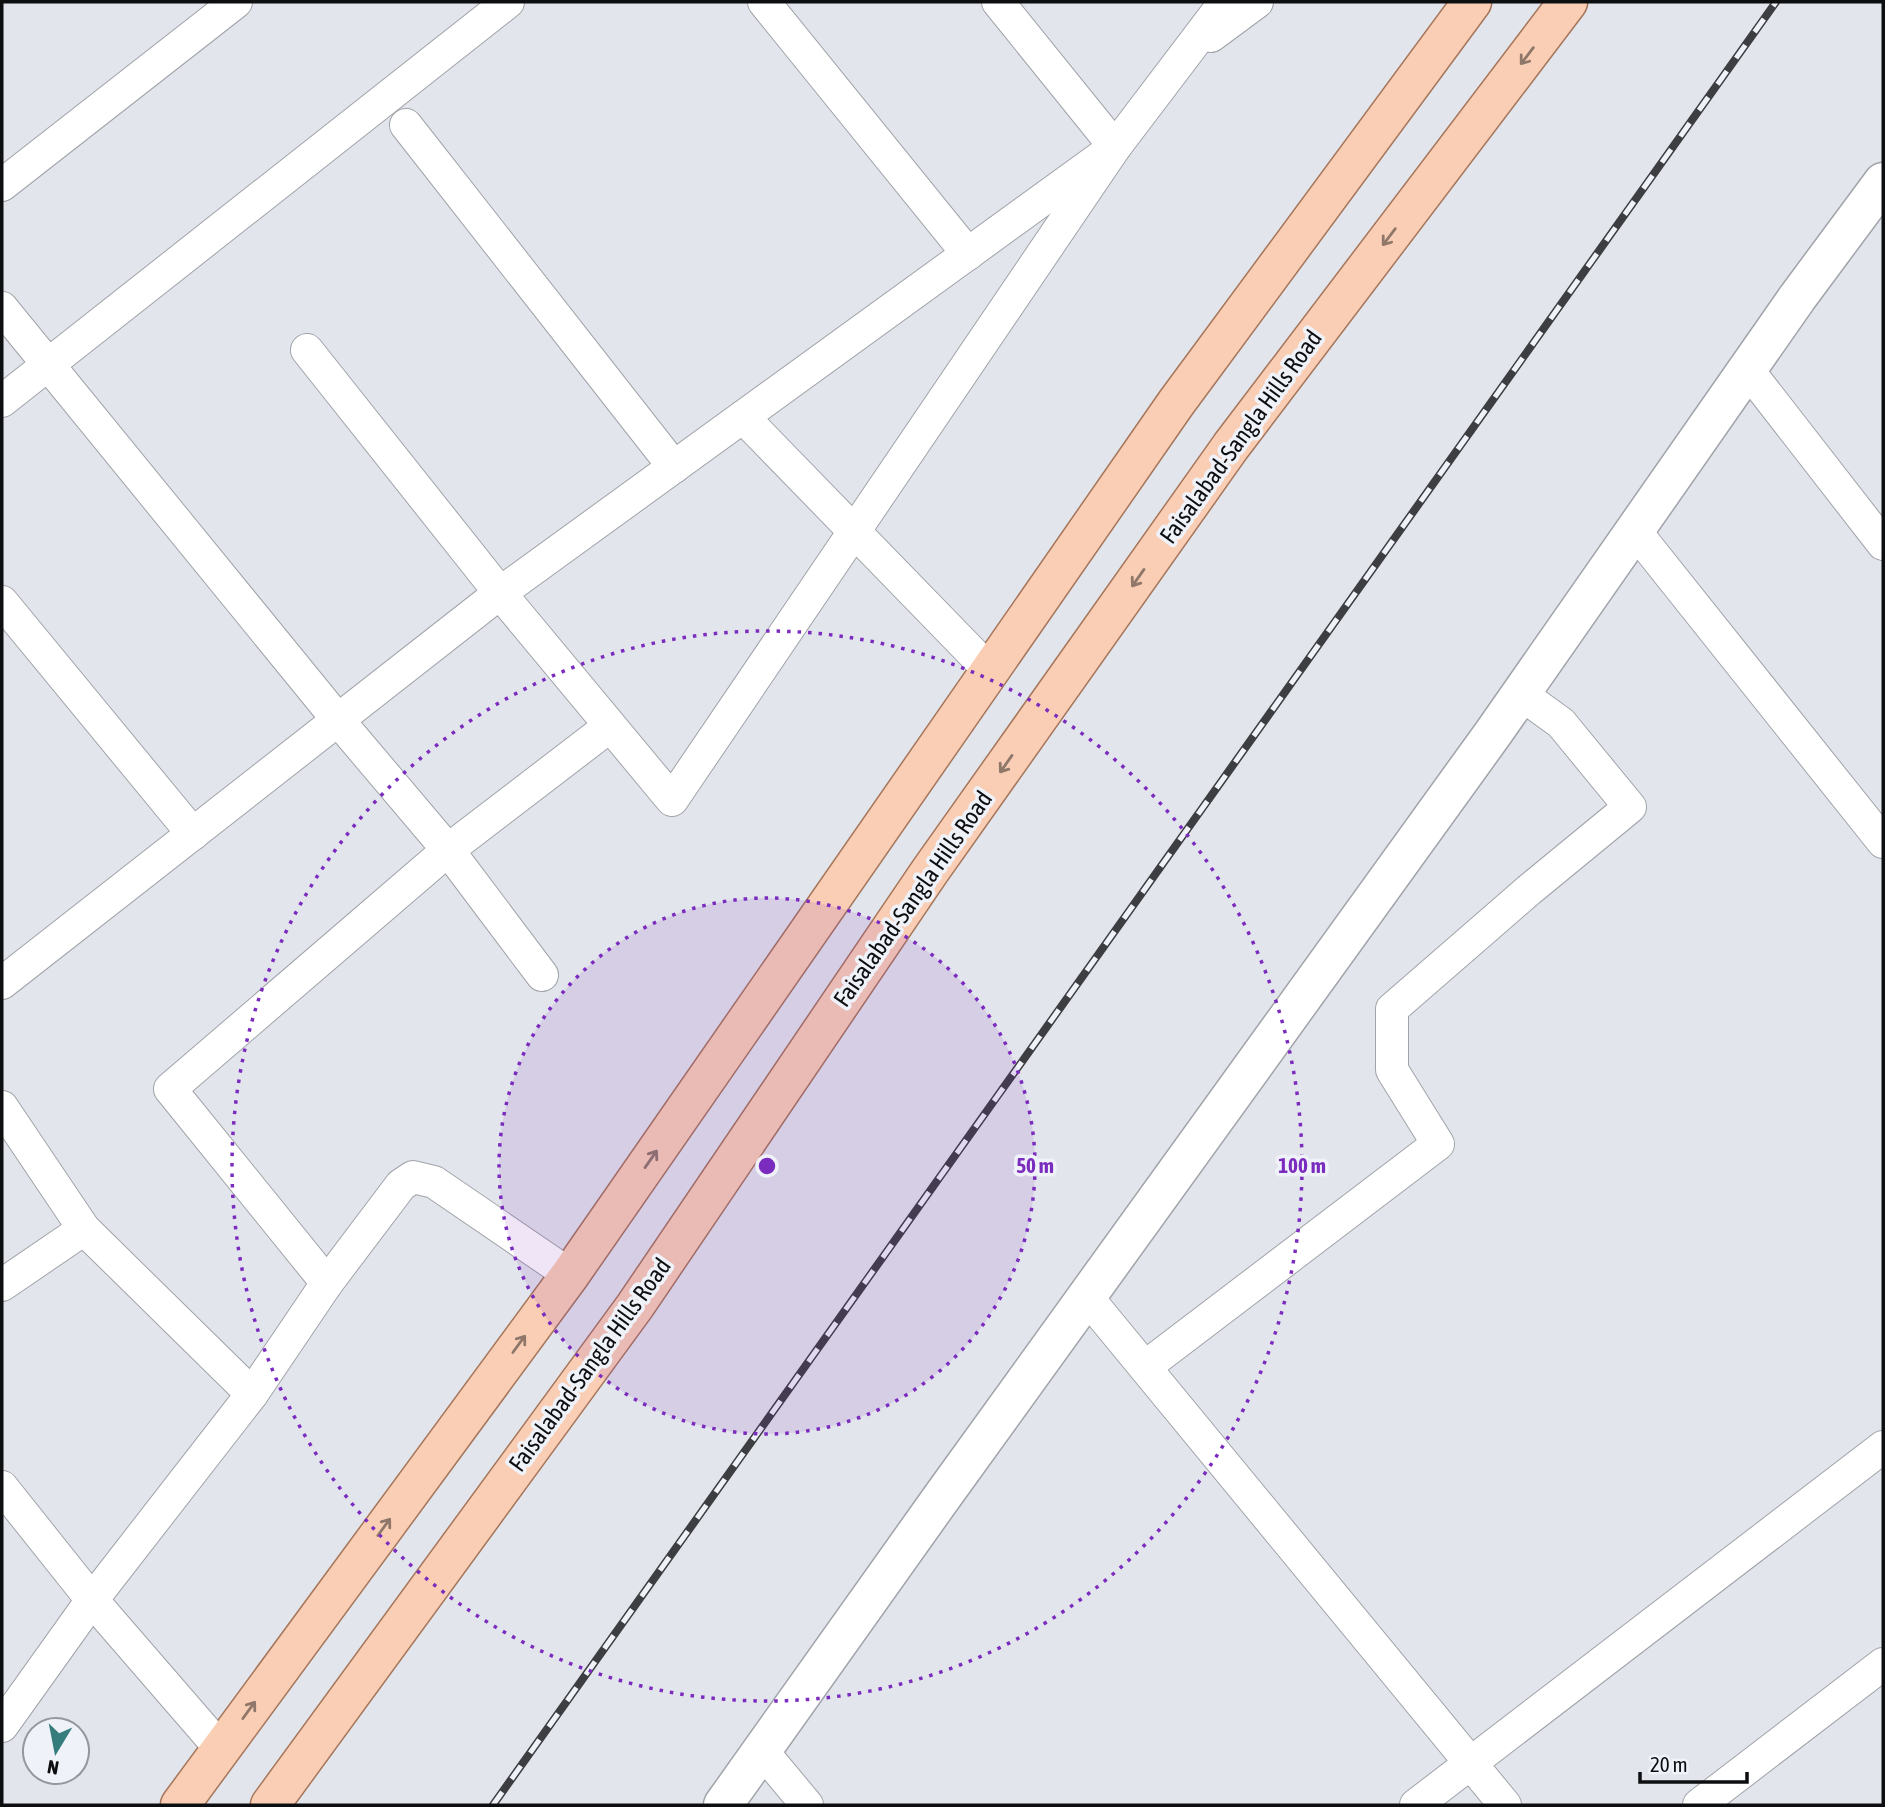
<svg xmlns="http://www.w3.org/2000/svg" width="1885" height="1807" viewBox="0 0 1885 1807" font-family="'Asap Condensed',sans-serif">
<rect width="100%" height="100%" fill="#e2e5eb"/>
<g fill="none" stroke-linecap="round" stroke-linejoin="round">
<g stroke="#a0a3a9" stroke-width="34">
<g id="street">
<polyline points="764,2 968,254"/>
<polyline points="1211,36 1257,2"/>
<polyline points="406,125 674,467"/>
<polyline points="2,185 236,2"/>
<polyline points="2,308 338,720 448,850 170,1089 327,1283"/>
<polyline points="307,350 500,593 1115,147 998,2"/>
<polyline points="1747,369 1883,544"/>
<polyline points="2,401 508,2"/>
<polyline points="743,417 991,672"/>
<polyline points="1635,531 1883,842"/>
<polyline points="2,602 193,834"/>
<polyline points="542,975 448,850 610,726"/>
<polyline points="2,983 500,593 672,800 1115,147 1225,2"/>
<polyline points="2,1107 84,1229 2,1285"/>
<polyline points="84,1229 252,1394"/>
<polyline points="1086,1296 1505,1805"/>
<polyline points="1145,1367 1438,1144 1392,1070 1392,1009 1529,890 1630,807 1561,723 1521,694"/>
<polyline points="2,1487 92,1600 221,1749"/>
<polyline points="2,1726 92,1600 252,1394 327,1283 401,1185 413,1177 434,1182 570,1275"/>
<polyline points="762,1751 807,1805"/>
<polyline points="1416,1805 1883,1447"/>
<polyline points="1699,1805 1883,1664"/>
</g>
</g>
<g stroke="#a0a3a9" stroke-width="41">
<polyline id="secondary" points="723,1805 942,1497 1494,732 1797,298 1883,182"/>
</g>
<g stroke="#a5755a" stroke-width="41">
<g id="primary">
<polyline points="180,1805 570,1275 1176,403 1472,2"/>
<polyline points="270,1805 635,1306 930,871 1231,446 1568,2"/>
</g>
</g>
<use href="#street" stroke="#fff" stroke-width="32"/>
<use href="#secondary" stroke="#fff" stroke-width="38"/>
<use href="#primary" stroke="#faceb4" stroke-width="38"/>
<g stroke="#3d3e41" stroke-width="8">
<polyline id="rail" points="493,1805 1776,2"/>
</g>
<use href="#rail" stroke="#eff2f9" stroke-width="5" stroke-dasharray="16" stroke-linecap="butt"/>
</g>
<defs><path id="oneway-shaft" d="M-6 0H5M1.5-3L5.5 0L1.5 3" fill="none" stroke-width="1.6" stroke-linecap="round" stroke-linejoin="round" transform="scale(1.75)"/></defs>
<g stroke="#8f786a">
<use href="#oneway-shaft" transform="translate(1527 56) rotate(127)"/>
<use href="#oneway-shaft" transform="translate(1389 237) rotate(127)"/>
<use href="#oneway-shaft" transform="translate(1138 578) rotate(125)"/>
<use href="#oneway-shaft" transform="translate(1006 764) rotate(125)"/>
<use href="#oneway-shaft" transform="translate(651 1159) rotate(-55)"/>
<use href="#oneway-shaft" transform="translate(519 1344) rotate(-54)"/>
<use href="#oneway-shaft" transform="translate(384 1527) rotate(-54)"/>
<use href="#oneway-shaft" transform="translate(249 1710) rotate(-54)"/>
</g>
<circle cx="767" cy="1166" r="268" fill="#7b2cbf" fill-opacity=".12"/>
<g fill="none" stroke="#7b2cbf" stroke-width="3.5" stroke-dasharray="3.5 7">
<circle cx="767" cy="1166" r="268"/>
<circle cx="767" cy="1166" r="535"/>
</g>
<g text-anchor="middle" stroke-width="7" stroke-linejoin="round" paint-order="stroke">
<g font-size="24" fill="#0d0e10" stroke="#eff2f9">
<text transform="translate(1241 437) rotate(-54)" y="8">Faisalabad-Sangla Hills Road</text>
<text transform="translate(913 899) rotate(-55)" y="8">Faisalabad-Sangla Hills Road</text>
<text transform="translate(590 1365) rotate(-54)" y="8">Faisalabad-Sangla Hills Road</text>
</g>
</g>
<circle cx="767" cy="1166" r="10" fill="#7b2cbf" stroke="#eff2f9" stroke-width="3.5"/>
<g font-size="21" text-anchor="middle" font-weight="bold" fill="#7b2cbf" stroke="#eff2f9" stroke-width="7" stroke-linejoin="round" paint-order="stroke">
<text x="1035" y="1173">50 m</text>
<text x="1302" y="1173">100 m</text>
</g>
<rect width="1885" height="1807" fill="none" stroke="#0d0e10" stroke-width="7"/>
<g transform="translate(56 1751) rotate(190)"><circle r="33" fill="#eff2f9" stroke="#95979c" stroke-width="2"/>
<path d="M0-5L12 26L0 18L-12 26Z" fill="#347d7c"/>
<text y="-10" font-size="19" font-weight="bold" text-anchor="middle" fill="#0d0e10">N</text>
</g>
<path d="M1640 1772v10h107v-10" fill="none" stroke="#0d0e10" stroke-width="3.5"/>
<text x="1650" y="1772" font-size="21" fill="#0d0e10" stroke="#eff2f9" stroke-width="5" paint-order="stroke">20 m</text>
</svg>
